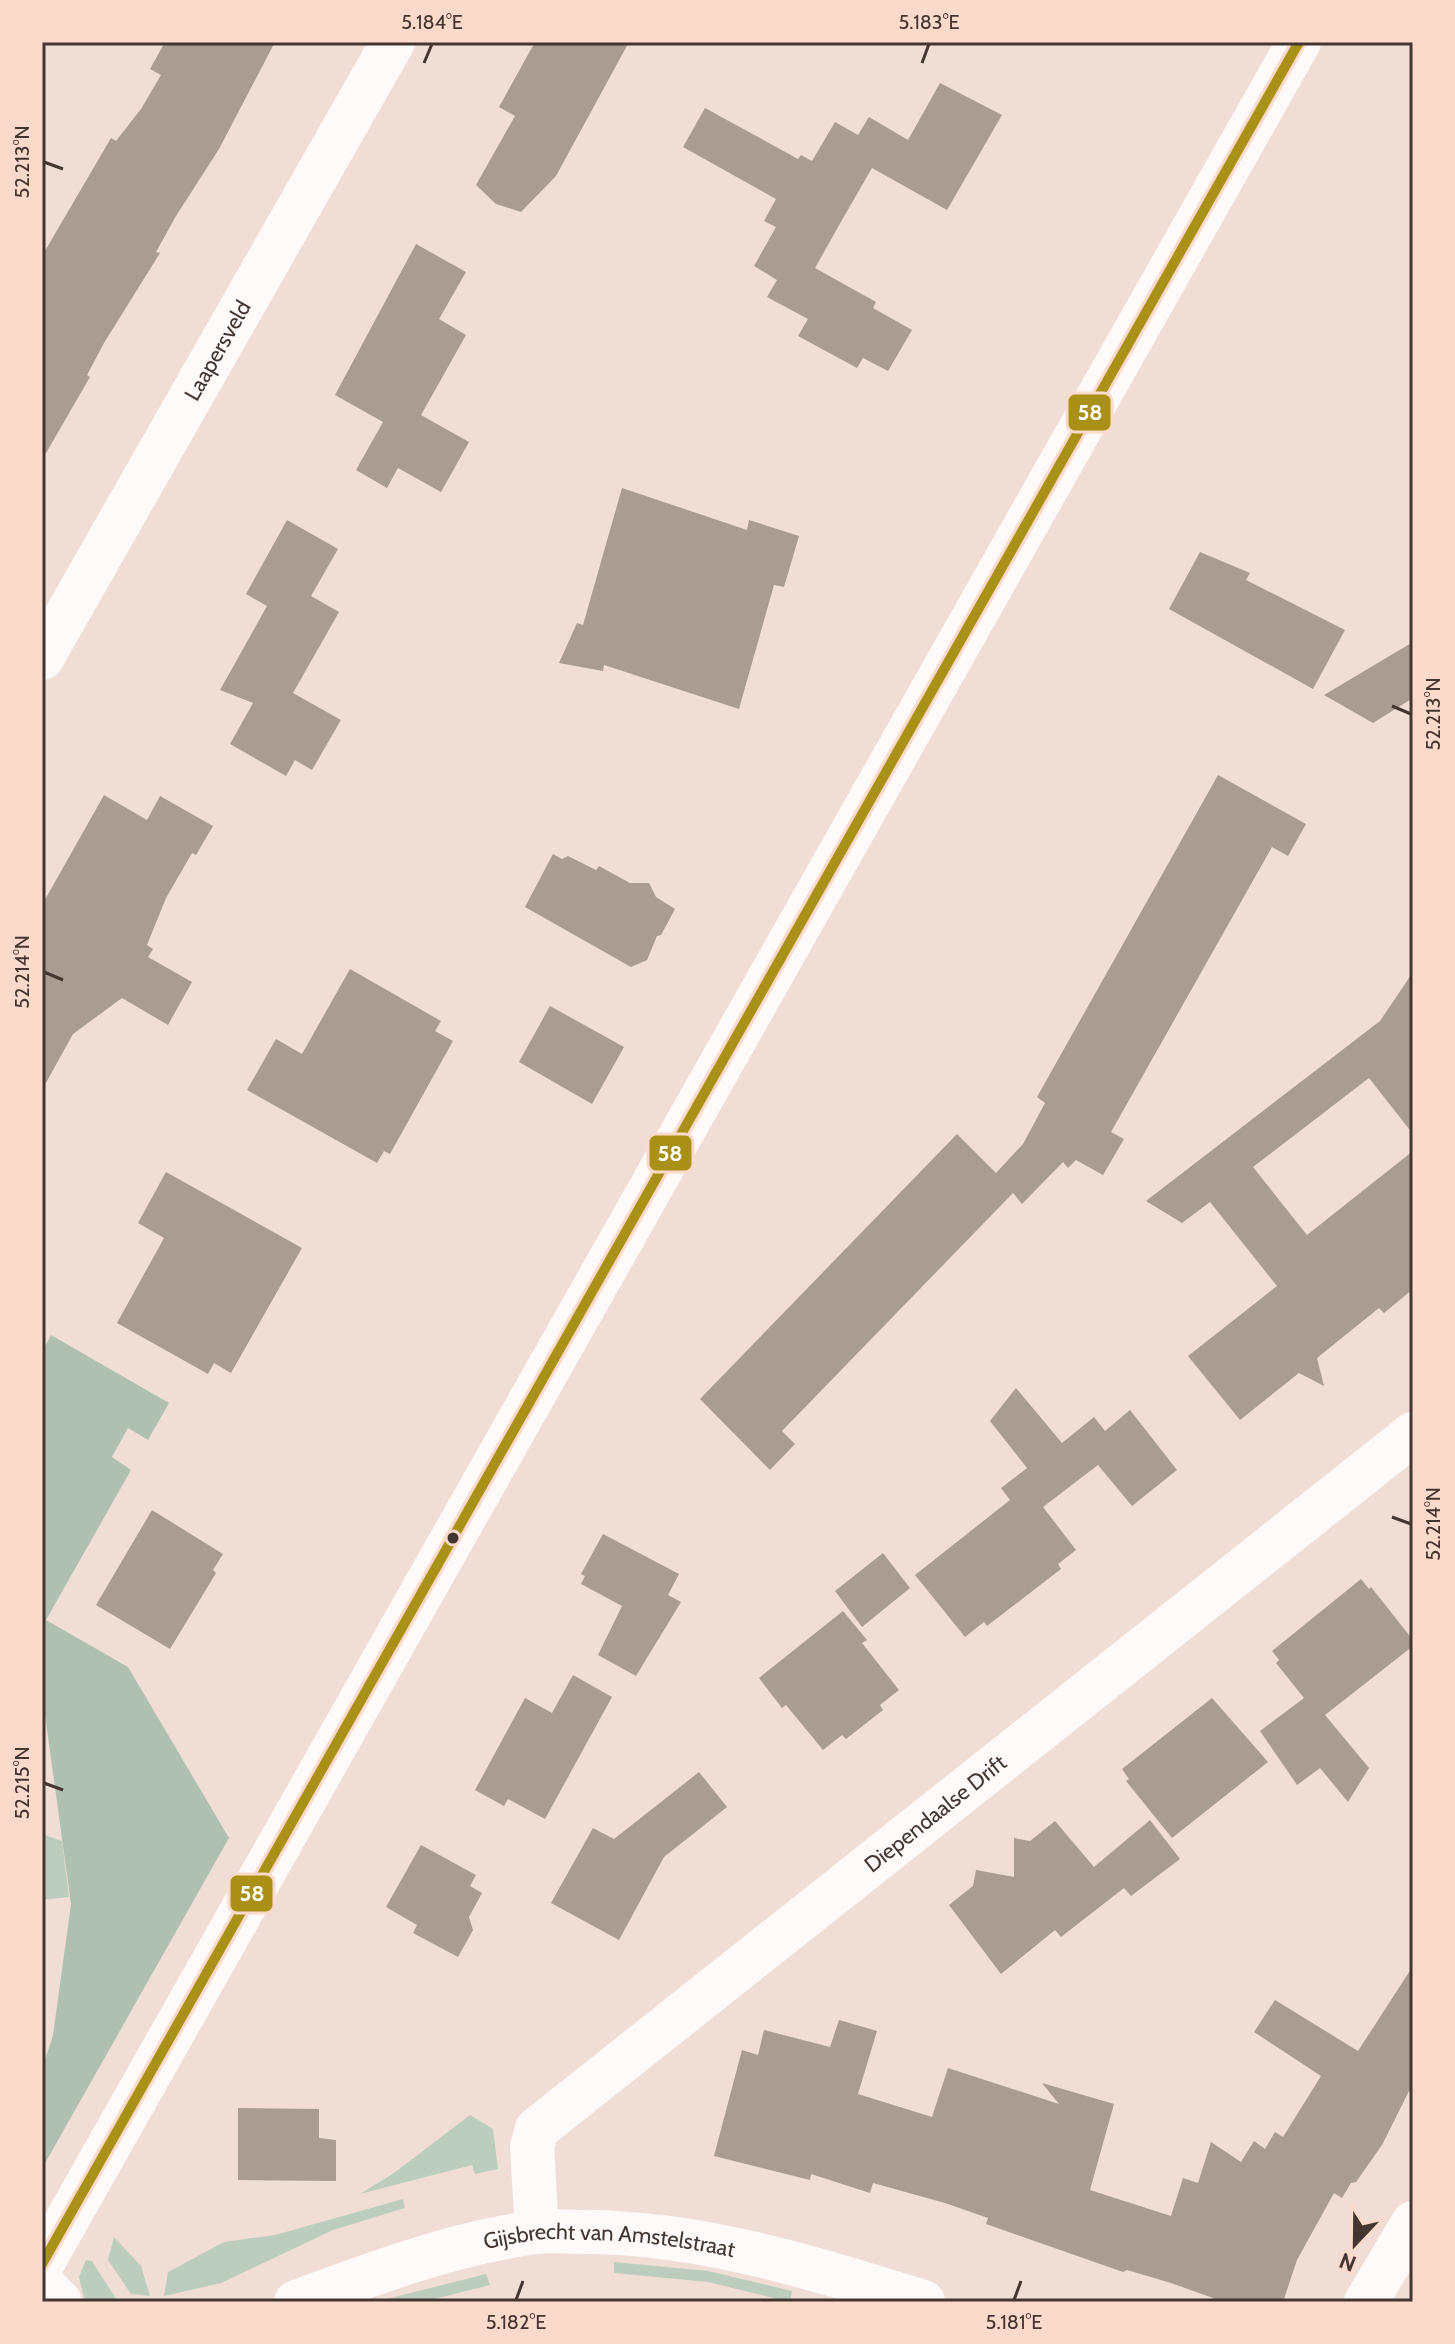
<svg xmlns="http://www.w3.org/2000/svg" width="1455" height="2344" viewBox="0 0 1455 2344" font-family="Cabin,sans-serif">
<rect width="100%" height="100%" fill="#f0ded6"/>
<g fill="#bccdbd">
<polygon points="42,1834 62,1841 69,1897 42,1900"/>
<polygon points="470,2115 493,2129 498,2169 475,2174 472,2165 360,2194 394,2173"/>
<polygon points="403,2199 405,2208 333,2230 221,2283 164,2296 168,2272 224,2242 275,2235"/>
<polygon points="114,2237 141,2266 150,2296 131,2294 108,2260"/>
<polygon points="86,2260 92,2261 118,2302 85,2302 79,2277"/>
<polygon points="614,2262 708,2271 792,2291 790,2302 708,2282 614,2273"/>
<polygon points="486,2274 490,2285 422,2302 375,2302"/>
</g>
<polygon fill="#afc0b1" points="51,1335 169,1403 148,1440 128,1428 112,1457 131,1470 46,1620 128,1667 229,1838 44,2165 42,2070 53,2035 71,1904 42,1693 42,1352"/>
<g fill="#a99c92">
<polygon points="165,42 275,42 219,149 176,216 156,252 160,253 104,343 87,375 90,377 42,460 42,256 111,138 116,141 141,109 161,75 150,69"/>
<polygon points="535,42 629,42 556,176 521,212 496,204 476,185 515,116 499,107"/>
<polygon points="940,83 1002,115 947,210 872,168 842,220 815,268 876,302 873,308 912,330 888,371 863,358 857,368 798,336 808,319 767,297 777,280 754,266 776,227 764,221 776,199 683,147 705,108 798,159 801,155 812,161 835,122 858,135 869,117 908,140"/>
<polygon points="416,244 466,272 439,319 466,335 421,415 469,442 441,492 398,468 387,488 356,470 383,422 335,395"/>
<polygon points="622,488 747,530 749,520 799,536 784,587 774,585 739,709 604,665 603,671 559,663 577,623 583,625"/>
<polygon points="287,520 338,549 311,596 339,612 293,693 341,720 312,770 295,760 286,776 230,744 253,703 220,690 267,606 246,594"/>
<polygon points="1200,552 1250,573 1246,580 1345,630 1313,689 1169,609"/>
<polygon points="1413,642 1413,698 1373,723 1324,695"/>
<polygon points="1218,775 1306,824 1288,856 1272,847 1111,1132 1124,1139 1103,1175 1076,1160 1068,1168 1063,1162 1022,1204 1013,1193 782,1431 795,1444 770,1470 700,1399 957,1134 996,1173 1023,1144 1045,1103 1037,1097"/>
<polygon points="104,795 147,820 160,796 213,826 196,855 192,853 166,898 147,945 153,949 148,957 192,982 168,1025 122,998 73,1034 42,1090 42,905"/>
<polygon points="553,854 562,859 568,856 596,870 599,866 630,883 649,883 656,897 675,909 661,935 657,936 647,960 631,967 525,907"/>
<polygon points="350,969 441,1021 435,1031 453,1041 390,1154 384,1151 377,1163 247,1090 276,1039 302,1054"/>
<polygon points="1413,972 1413,1134 1369,1078 1253,1167 1307,1235 1413,1151 1413,1289 1384,1313 1379,1308 1317,1358 1324,1386 1299,1373 1240,1420 1188,1356 1277,1286 1210,1202 1182,1223 1146,1201 1380,1021"/>
<polygon points="550,1006 624,1047 592,1104 519,1062"/>
<polygon points="166,1172 302,1248 231,1373 214,1363 208,1374 117,1323 164,1238 138,1223"/>
<polygon points="1016,1388 1062,1443 1094,1417 1105,1431 1130,1410 1177,1470 1132,1506 1098,1465 1043,1507 1076,1550 1058,1564 1061,1569 987,1626 984,1622 965,1637 915,1575 1010,1500 1001,1488 1027,1468 990,1421"/>
<polygon points="152,1510 223,1554 213,1570 216,1573 170,1649 96,1605"/>
<polygon points="603,1534 679,1574 668,1595 681,1602 636,1676 598,1655 622,1606 581,1584 585,1576 581,1574"/>
<polygon points="883,1553 910,1588 862,1627 835,1591"/>
<polygon points="1361,1579 1369,1589 1371,1587 1413,1640 1413,1646 1325,1715 1369,1768 1348,1802 1320,1768 1297,1785 1260,1731 1304,1698 1276,1663 1279,1660 1272,1651"/>
<polygon points="843,1611 867,1640 862,1643 899,1690 880,1705 883,1710 846,1739 842,1735 823,1750 786,1705 782,1708 759,1678"/>
<polygon points="573,1675 612,1697 545,1819 508,1799 504,1806 475,1790 525,1698 552,1713"/>
<polygon points="1212,1698 1268,1762 1172,1838 1126,1781 1129,1779 1122,1769"/>
<polygon points="699,1772 727,1807 664,1857 619,1940 551,1903 593,1828 614,1839"/>
<polygon points="1150,1820 1180,1859 1131,1896 1124,1888 1061,1937 1055,1930 1001,1974 949,1905 973,1886 976,1870 1014,1877 1014,1838 1030,1841 1055,1821 1094,1867"/>
<polygon points="421,1845 476,1875 470,1886 482,1893 469,1917 473,1930 458,1957 413,1933 417,1925 386,1907"/>
<polygon points="1413,1966 1413,2083 1382,2145 1356,2182 1351,2183 1342,2198 1334,2193 1297,2260 1283,2302 1215,2302 1213,2298 1171,2283 1127,2270 1123,2272 986,2224 988,2218 945,2203 873,2183 870,2193 811,2174 810,2180 714,2156 742,2050 758,2055 764,2030 830,2047 839,2020 877,2031 858,2094 932,2117 948,2068 1059,2104 1042,2083 1114,2104 1090,2190 1171,2216 1183,2178 1198,2183 1211,2142 1241,2162 1254,2141 1265,2149 1275,2132 1283,2137 1321,2076 1254,2032 1275,2000 1358,2051"/>
<polygon points="238,2108 319,2109 319,2138 336,2140 336,2181 238,2180"/>
</g>
<g fill="none" stroke-linecap="round" stroke-linejoin="round">
<g stroke="#fdfaf9" stroke-width="44">
<path id="s1" d="M 42,658 L 393,42"/>
<path id="s2" d="M 537,2232 L 532,2147 L 537,2129 L 1413,1434"/>
<polyline points="1366,2302 1413,2223"/>
</g>
<path stroke="#fdfaf9" stroke-width="44" id="s3" d="M 296,2302 C 374,2273 452,2244 535,2232 C 551,2230 568,2232 584,2232 C 700,2232 814,2268 923,2302"/>
<g stroke="#fdfaf9" stroke-width="44">
<polyline points="42,2264 1299,42"/>
<polyline points="42,2284 60,2302"/>
</g>
<g stroke="#fbdacc" stroke-width="16">
<polyline id="bus-1" points="42,2264 1299,42"/>
</g>
<use href="#bus-1" stroke="#a99016" stroke-width="10"/>
</g>
<path fill="none" stroke="#433631" stroke-width="3" d="M 424,63 L 432,44M 922,63 L 929,44M 44,162 L 63,169M 1392,706 L 1411,714M 44,972 L 63,980M 1392,1517 L 1411,1524M 44,1783 L 63,1790M 516,2300 L 523,2281M 1014,2300 L 1021,2281"/>
<circle fill="#433631" stroke="#fbdacc" stroke-width="3" cx="453" cy="1538" r="7"/>
<g text-anchor="middle" stroke-width="8" stroke-linejoin="round" paint-order="stroke">
<g font-size="22" fill="#433631" stroke="#fbdacc">
<text dy="8" stroke="none"><textPath href="#s1" startOffset="354">Laapersveld</textPath></text>
<text dy="8" stroke="none"><textPath href="#s2" startOffset="612">Diependaalse Drift</textPath></text>
<text dy="8" stroke="none"><textPath href="#s3" startOffset="324">Gijsbrecht van Amstelstraat</textPath></text>
</g>
</g>
<g stroke="#fbdacc" stroke-width="3">
<rect x="1067" y="393" width="45" height="39" rx="8" fill="#a99016"/>
<rect x="648" y="1134" width="45" height="38" rx="8" fill="#a99016"/>
<rect x="229" y="1874" width="45" height="39" rx="8" fill="#a99016"/>
</g>
<g font-size="22" text-anchor="middle" font-weight="bold" fill="#fff">
<text x="1090" y="420">58</text>
<text x="670" y="1161">58</text>
<text x="252" y="1901">58</text>
</g>
<rect width="1455" height="2344" fill="none" stroke="#fbdacc" stroke-width="88"/>
<g transform="translate(1355 2244) rotate(202)" stroke="#fbdacc" stroke-width="6" paint-order="stroke">
<path d="M0-6L14 30L0 20L-14 30Z" fill="#433631"/>
<text y="-12" font-size="22" font-weight="bold" text-anchor="middle" fill="#433631">N</text>
</g>
<rect x="44" y="44" width="1367" height="2256" fill="none" stroke="#433631" stroke-width="3"/>
<g font-size="20" text-anchor="middle" fill="#433631">
<text x="432" y="29">5.184°E</text>
<text x="929" y="29">5.183°E</text>
<text transform="translate(22 162) rotate(-90)" y="7">52.213°N</text>
<text transform="translate(1433 714) rotate(-90)" y="7">52.213°N</text>
<text transform="translate(22 972) rotate(-90)" y="7">52.214°N</text>
<text transform="translate(1433 1524) rotate(-90)" y="7">52.214°N</text>
<text transform="translate(22 1783) rotate(-90)" y="7">52.215°N</text>
<text x="516" y="2329">5.182°E</text>
<text x="1014" y="2329">5.181°E</text>
</g>
</svg>
